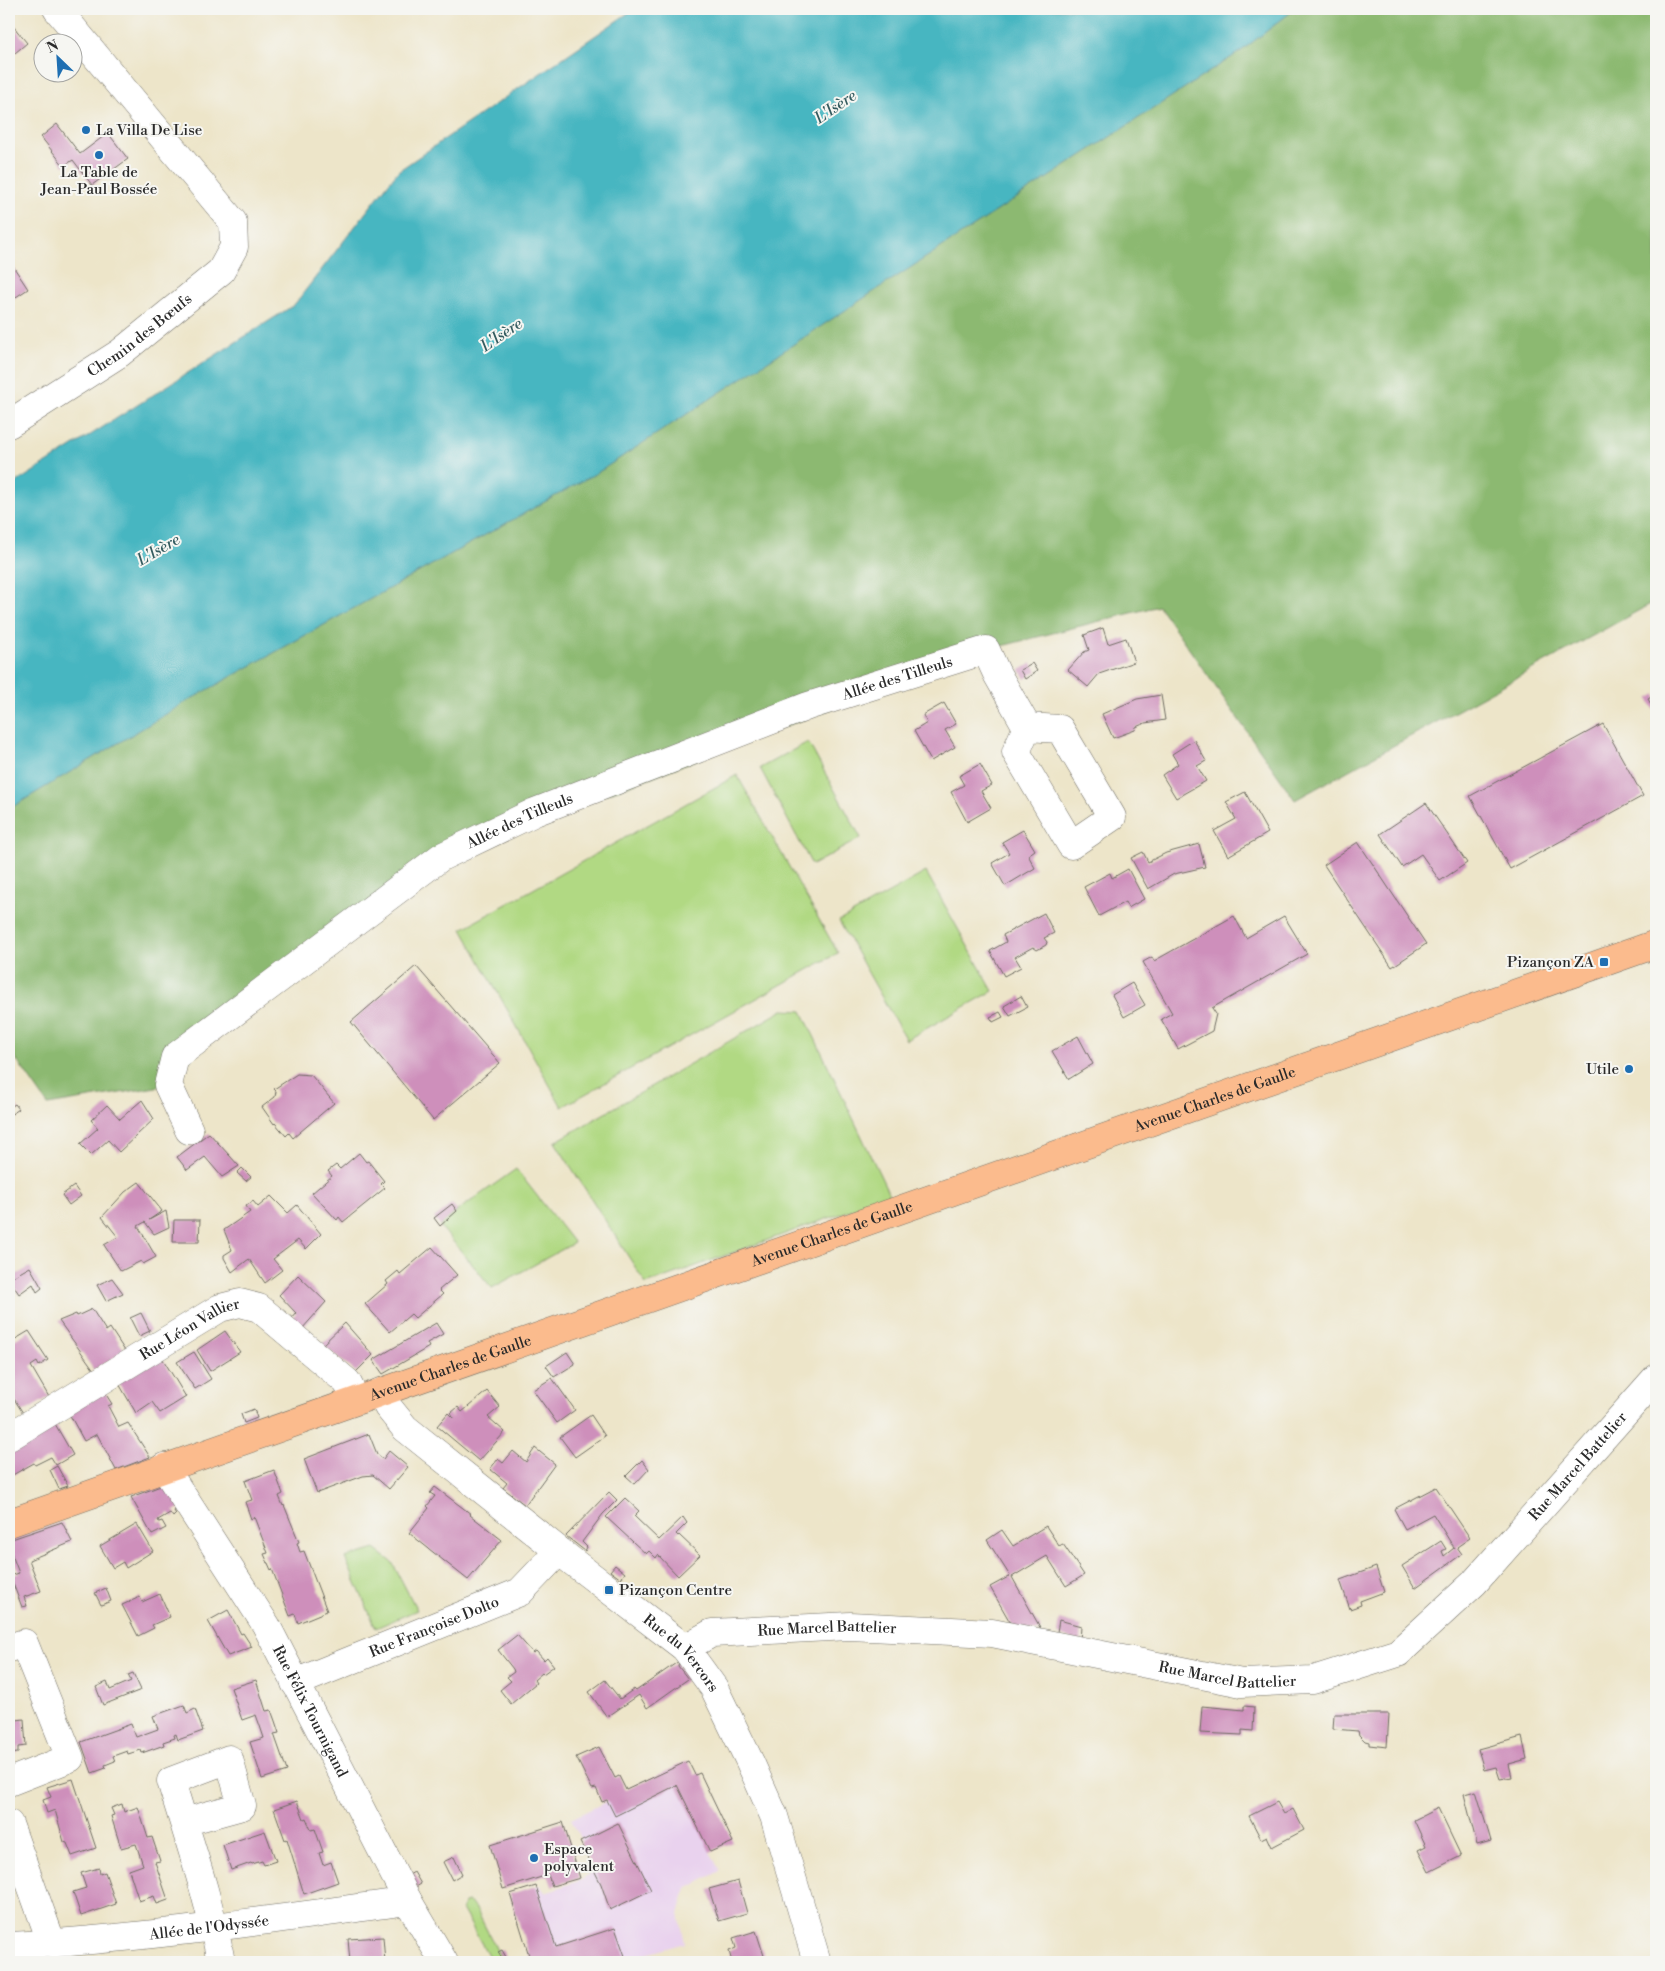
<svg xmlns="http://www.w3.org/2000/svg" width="1665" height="1971" viewBox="0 0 1665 1971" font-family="'Libre Bodoni',serif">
<rect width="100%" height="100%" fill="#f6f6f2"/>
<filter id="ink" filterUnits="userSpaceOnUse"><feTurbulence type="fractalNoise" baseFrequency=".02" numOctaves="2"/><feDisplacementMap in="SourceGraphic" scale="10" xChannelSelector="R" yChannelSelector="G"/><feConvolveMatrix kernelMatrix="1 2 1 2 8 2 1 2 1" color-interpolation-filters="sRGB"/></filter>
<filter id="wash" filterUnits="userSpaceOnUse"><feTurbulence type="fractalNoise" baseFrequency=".0096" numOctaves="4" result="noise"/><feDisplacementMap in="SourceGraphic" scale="20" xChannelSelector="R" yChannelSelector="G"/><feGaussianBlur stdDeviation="1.12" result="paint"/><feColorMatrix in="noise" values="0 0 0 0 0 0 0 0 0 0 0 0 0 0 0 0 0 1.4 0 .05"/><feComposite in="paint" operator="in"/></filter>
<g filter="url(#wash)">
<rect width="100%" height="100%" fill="#ede5c9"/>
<polygon fill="#e9d2ee" points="688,1761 695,1775 700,1773 733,1842 710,1852 720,1871 686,1889 679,1914 685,1943 644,1955 646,1962 531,1962 510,1894 539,1885 545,1892 582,1880 594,1869 571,1819"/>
<g fill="#b1d983" stroke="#6e8257">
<polygon points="808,742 861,838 812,865 760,768"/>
<polygon points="737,775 838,953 562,1107 462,929"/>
<polygon points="926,872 993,991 906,1040 839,921"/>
<polygon points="783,1010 802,1011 890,1196 646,1284 555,1142"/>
<polygon points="516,1169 574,1243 492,1288 440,1226 457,1211"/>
<polygon points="375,1549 392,1562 417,1610 376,1628 345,1558"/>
<polygon points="469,1902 475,1907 503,1962 492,1962 462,1909 465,1903"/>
</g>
<polygon fill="#8cb971" stroke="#5c724e" points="1295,9 1656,9 1656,601 1295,800 1159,606 986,650 441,857 225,1018 168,1085 48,1105 9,1049 9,809 191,699 600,471 1241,51"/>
<polygon fill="#47b6c1" stroke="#397076" points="634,9 1295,9 1241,51 600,471 191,699 9,809 9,487 294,305 398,171"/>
<g id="blocks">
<g fill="#ce8fbb">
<polygon points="9,21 27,43 9,58"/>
<polygon points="57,124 80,154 108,133 128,159 92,185 73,160 64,166 41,137"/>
<polygon points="9,260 28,289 10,301 9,298"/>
<polygon points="1103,628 1108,644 1126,638 1134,662 1099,674 1088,687 1068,670 1084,652 1089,650 1084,635"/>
<polygon points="1032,663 1037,671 1025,679 1020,670"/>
<polygon points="1656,694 1656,713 1648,699"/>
<polygon points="1161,695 1165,720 1145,723 1136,727 1135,730 1113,738 1102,714 1137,699"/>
<polygon points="944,703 956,724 945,730 955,747 931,761 914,731 927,723 923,715"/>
<polygon points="1603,724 1643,796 1510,869 1470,796"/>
<polygon points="1194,740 1206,761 1197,766 1206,781 1176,798 1162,775 1178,764 1172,754"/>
<polygon points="980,764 992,785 981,791 991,808 967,822 951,792 964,785 959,776"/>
<polygon points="1245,792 1268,833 1228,856 1214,831 1236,819 1226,802"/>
<polygon points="1426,803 1467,863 1440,881 1421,854 1402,867 1380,834"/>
<polygon points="1023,830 1035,850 1028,855 1035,868 1005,886 992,863 1009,853 1002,842"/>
<polygon points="1358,842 1426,944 1392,967 1324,865"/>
<polygon points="1199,844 1205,867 1174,874 1148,889 1131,858 1143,852 1148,862 1166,853"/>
<polygon points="1128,869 1144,899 1128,908 1125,902 1099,916 1084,887 1110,873 1112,878"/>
<polygon points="1044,913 1054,933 1044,938 1047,942 1046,945 1037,950 1033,947 1015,957 1021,967 1004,976 990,951 1006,942 1003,935"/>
<polygon points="1234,916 1246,938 1284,916 1307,954 1212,1008 1216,1014 1212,1031 1178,1049 1161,1019 1172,1013 1143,962 1152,957 1154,961"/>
<polygon points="416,966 500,1063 433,1120 351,1022"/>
<polygon points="1132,983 1145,1005 1124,1017 1112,995"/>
<polygon points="1021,996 1027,1007 1010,1016 1004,1006"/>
<polygon points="1000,1012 1003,1017 993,1022 990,1017"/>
<polygon points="1078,1036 1093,1064 1069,1079 1052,1051"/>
<polygon points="297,1074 311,1075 334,1103 293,1138 289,1133 286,1136 275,1123 274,1124 262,1107 275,1097 276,1091 274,1089"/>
<polygon points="142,1100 154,1119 119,1152 108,1140 91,1155 80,1144 98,1128 91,1120 107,1105 120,1119"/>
<polygon points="15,1104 19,1109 12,1114 9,1108"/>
<polygon points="209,1133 239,1166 222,1177 205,1157 187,1170 177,1157"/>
<polygon points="359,1153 366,1162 368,1161 384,1181 381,1184 385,1188 343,1222 339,1217 337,1220 312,1193 332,1176 328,1171 336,1165 340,1169"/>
<polygon points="242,1168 251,1177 246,1181 237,1173"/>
<polygon points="139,1182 162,1211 149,1220 166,1211 169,1227 154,1234 145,1222 138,1226 156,1257 143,1264 141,1261 121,1271 104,1245 118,1237 102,1217 125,1192"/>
<polygon points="74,1186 81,1196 69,1205 62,1195"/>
<polygon points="271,1196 288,1213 297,1205 321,1234 306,1249 298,1240 273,1259 282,1270 265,1283 249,1259 232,1272 224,1258 224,1255 232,1250 224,1230 250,1212 246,1206 253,1201 258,1207"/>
<polygon points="452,1204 457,1211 440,1226 434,1218"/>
<polygon points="174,1220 200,1220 199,1242 173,1242"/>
<polygon points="432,1247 457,1275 439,1290 443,1294 415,1318 411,1314 390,1332 365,1304 388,1284 386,1281 398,1271 400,1274"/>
<polygon points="30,1267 42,1288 37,1292 33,1284 19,1294 9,1279"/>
<polygon points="298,1275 326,1302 302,1329 291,1319 296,1313 279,1295"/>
<polygon points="112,1278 123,1293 106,1301 97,1285"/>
<polygon points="92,1309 106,1331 110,1328 125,1351 94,1370 59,1321 76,1314 77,1316"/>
<polygon points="141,1313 150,1331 139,1336 130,1318"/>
<polygon points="345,1323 373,1355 356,1372 322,1345"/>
<polygon points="436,1323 443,1334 427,1343 429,1347 383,1374 373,1360"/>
<polygon points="29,1331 48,1360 39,1366 37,1362 31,1366 49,1397 23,1413 9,1391 9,1366 14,1363 9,1343"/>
<polygon points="225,1331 240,1352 210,1371 197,1350"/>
<polygon points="194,1352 211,1379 195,1389 177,1362"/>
<polygon points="567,1352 575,1364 554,1377 546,1366"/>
<polygon points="161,1356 186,1397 160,1413 152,1402 136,1413 118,1382"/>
<polygon points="552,1378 575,1410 557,1423 533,1390"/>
<polygon points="102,1388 112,1404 108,1406 119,1427 128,1423 150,1457 116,1470 97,1434 84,1441 66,1408"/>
<polygon points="487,1391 500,1407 488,1417 505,1432 479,1461 437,1426 448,1413 453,1418 451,1413 458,1407 462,1412"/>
<polygon points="254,1409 257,1418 244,1423 241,1414"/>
<polygon points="591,1415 605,1436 575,1457 560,1437"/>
<polygon points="51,1417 73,1455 56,1465 51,1457 35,1465 34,1463 9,1477 9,1449"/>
<polygon points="369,1434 377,1454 383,1459 389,1451 408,1467 389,1489 373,1475 363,1476 317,1493 304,1459"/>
<polygon points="535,1448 555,1464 525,1505 503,1488 507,1483 490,1469 498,1459 503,1463 513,1451 526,1462"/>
<polygon points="642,1460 649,1469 635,1484 626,1476"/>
<polygon points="57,1466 68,1486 59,1489 50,1470"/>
<polygon points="274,1470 283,1494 279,1496 283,1506 284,1505 299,1542 297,1543 300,1552 304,1551 327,1611 298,1623 295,1614 290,1616 272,1569 271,1570 264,1554 268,1553 254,1517 251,1519 245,1502 252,1500 245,1481"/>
<polygon points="166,1484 181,1507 174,1511 176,1514 173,1517 170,1513 158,1520 159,1522 162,1521 166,1528 152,1535 131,1497"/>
<polygon points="435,1487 471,1514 470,1515 502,1540 468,1580 409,1533 429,1508 427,1506 435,1496 430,1493"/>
<polygon points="1436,1487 1470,1538 1457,1547 1462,1554 1415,1588 1402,1566 1441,1541 1446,1549 1442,1551 1444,1556 1454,1548 1433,1514 1405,1529 1394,1509"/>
<polygon points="609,1492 617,1500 603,1514 582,1542 587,1547 585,1551 566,1536"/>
<polygon points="625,1498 639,1511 634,1516 659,1540 683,1517 687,1523 676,1534 678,1536 679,1535 700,1555 678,1576 658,1555 656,1558 649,1551 646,1554 606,1517"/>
<polygon points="62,1522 72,1542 29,1560 41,1591 24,1597 27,1606 22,1607 10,1576 19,1573 9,1547 9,1540"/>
<polygon points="137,1524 153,1551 126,1568 123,1562 113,1568 100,1546"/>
<polygon points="1046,1526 1059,1546 1063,1544 1084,1575 1066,1586 1047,1556 1012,1577 1041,1629 1038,1631 1014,1629 990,1587 1010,1576 987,1540 1002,1530 1013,1546"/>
<polygon points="615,1565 625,1573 621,1579 610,1571"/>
<polygon points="1376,1567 1384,1592 1360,1601 1361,1605 1350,1609 1340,1580"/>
<polygon points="106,1588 111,1601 101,1605 95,1593"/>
<polygon points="160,1594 170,1617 152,1625 154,1628 138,1636 122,1605 140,1597 142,1602"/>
<polygon points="228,1610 241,1634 243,1633 252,1647 228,1656 208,1621"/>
<polygon points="1059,1620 1081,1626 1080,1643 1060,1635 1057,1632"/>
<polygon points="517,1635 533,1653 536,1651 544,1660 547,1657 554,1666 543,1674 542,1673 534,1680 536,1683 511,1704 500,1690 511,1681 507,1677 514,1672 513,1669 498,1650"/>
<polygon points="679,1661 678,1666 688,1679 647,1708 639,1695 607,1717 589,1692 605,1680 620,1699 634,1689 636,1691"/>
<polygon points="133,1673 141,1690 103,1705 96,1687 107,1682 110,1690 131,1681 128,1675"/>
<polygon points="256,1680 266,1711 271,1710 275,1721 279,1733 274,1734 287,1771 262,1779 250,1742 264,1738 260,1726 256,1715 242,1720 231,1688"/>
<polygon points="184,1705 187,1713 195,1709 203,1731 178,1740 176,1734 174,1735 175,1738 163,1742 164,1745 142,1753 141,1750 128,1754 127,1751 113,1756 115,1761 105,1765 106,1768 92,1773 81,1742 131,1724 136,1737 158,1729 153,1716"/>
<polygon points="1202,1706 1244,1710 1244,1706 1254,1707 1253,1731 1242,1730 1242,1735 1200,1733"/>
<polygon points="1334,1714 1389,1714 1387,1747 1369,1745 1369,1742 1365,1741 1359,1735 1358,1731 1333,1729"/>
<polygon points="24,1719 26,1746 18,1747 18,1753 9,1754 9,1721"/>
<polygon points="1522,1737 1527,1759 1509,1764 1512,1777 1500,1779 1496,1767 1484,1770 1478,1749"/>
<polygon points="599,1747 615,1778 619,1776 626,1790 688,1761 695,1775 700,1773 733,1842 710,1852 677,1785 615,1816 607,1800 602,1802 596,1788 592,1789 576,1757"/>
<polygon points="73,1779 96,1848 72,1856 67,1843 64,1842 55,1810 47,1813 43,1800 51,1797 47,1787"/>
<polygon points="1476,1791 1491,1841 1477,1845 1464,1794"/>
<polygon points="297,1801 304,1819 306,1818 311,1830 315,1829 323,1852 319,1853 323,1865 331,1862 338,1882 304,1894 287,1839 285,1840 274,1809"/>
<polygon points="1277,1802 1284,1814 1293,1809 1304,1830 1272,1847 1267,1836 1261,1839 1249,1816"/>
<polygon points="122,1804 124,1812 138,1807 148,1838 152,1837 160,1861 155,1862 168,1900 157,1904 154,1896 139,1901 129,1870 143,1865 136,1844 121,1848 111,1816 114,1815 111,1808"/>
<polygon points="1438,1808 1461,1856 1429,1872 1418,1850 1426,1846 1414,1820"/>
<polygon points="563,1822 580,1878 552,1886 548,1875 503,1889 490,1845"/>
<polygon points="618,1823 651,1890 610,1910 601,1884 580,1842"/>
<polygon points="265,1831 276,1861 264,1865 262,1861 252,1864 251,1863 231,1870 223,1845"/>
<polygon points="454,1857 462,1874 452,1880 443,1862"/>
<polygon points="99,1868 100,1874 105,1872 116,1904 81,1916 73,1892 86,1888 81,1873"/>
<polygon points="414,1872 421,1884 416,1887 409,1875"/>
<polygon points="738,1881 747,1913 719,1921 709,1889"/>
<polygon points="536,1886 556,1947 615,1928 625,1956 605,1962 531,1962 510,1894"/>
<polygon points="756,1931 766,1962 740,1962 739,1960 732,1962 729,1951 736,1948 733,1938"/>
<polygon points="383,1937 385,1962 350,1962 348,1939"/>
<polygon points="502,1950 506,1957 502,1959 498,1952"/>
</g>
</g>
</g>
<g filter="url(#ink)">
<use href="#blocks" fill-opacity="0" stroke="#6f6c62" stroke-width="1"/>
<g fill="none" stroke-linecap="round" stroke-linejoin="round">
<g stroke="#6f6c62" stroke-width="29">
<g id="minor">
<path id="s1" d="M 9,424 L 120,353 L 221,271 L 234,247 L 233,222 L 57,9"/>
<path id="s2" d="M 189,1130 L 168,1085 L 175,1057 L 441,857 L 535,812 L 808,706 L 986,650 L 997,674 L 1027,727 L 1016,752 L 1071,845 L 1112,817 L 1060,729 L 1027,727"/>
<path id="s3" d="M 380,1392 L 388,1407 L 405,1428 L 573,1562 L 685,1648 L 714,1688 L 750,1762 L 774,1816 L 817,1962"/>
<path id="s4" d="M 9,1437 L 220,1308 L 240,1303 L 259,1308 L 347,1382 L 356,1400"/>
<path id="s5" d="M 164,1467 L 266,1625 L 408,1901 L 444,1962"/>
<polyline points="9,1648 24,1643 70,1758 9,1782"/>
<path id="s6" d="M 685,1648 L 712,1633 L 850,1626 L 992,1633 L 1242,1683 L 1313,1680 L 1398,1653 L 1474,1583 L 1656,1378"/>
<path id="s7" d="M 295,1683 L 520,1592 L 559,1551"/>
<path d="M 184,1822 L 242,1806 L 229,1759 L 171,1781 C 189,1841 210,1901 221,1962"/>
<polyline points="9,1824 52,1944"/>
<path id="s8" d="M 9,1946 C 143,1939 275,1919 408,1901"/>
</g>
</g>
<g stroke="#6f6c62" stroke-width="29">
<g id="major">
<path id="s9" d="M 9,1523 L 1656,944"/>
</g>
</g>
<use href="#minor" stroke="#fff" stroke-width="28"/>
<use href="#major" stroke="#fbbb8d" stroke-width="28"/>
</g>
</g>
<g fill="#1f6fb2" stroke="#f6f6f2" stroke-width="2">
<circle cx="86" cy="130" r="5"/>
<circle cx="99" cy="155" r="5"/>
<rect x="1599" y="957" width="10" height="10" rx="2.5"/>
<circle cx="1629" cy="1069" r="5"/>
<rect x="604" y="1585" width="10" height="10" rx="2.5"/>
<circle cx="534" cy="1858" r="5"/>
</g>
<g text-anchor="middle" stroke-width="4" stroke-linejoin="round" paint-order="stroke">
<g font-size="15" fill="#2b2b2b" stroke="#f6f6f2" text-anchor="start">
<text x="96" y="135">La Villa De Lise</text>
<text x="99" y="177" text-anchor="middle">La Table de<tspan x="99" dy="17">Jean-Paul Bossée</tspan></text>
<text x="1594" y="967" text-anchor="end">Pizançon ZA</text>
<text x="1619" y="1074" text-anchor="end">Utile</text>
<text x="619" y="1595">Pizançon Centre</text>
<text x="544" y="1854">Espace<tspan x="544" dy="17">polyvalent</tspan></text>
</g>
<g font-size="15" fill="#2b2b2b" stroke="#f6f6f2">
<text dy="5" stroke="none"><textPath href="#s1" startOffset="158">Chemin des Bœufs</textPath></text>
<text dy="5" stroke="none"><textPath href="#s2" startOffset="902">Allée des Tilleuls</textPath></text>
<text dy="5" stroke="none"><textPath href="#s2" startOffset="498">Allée des Tilleuls</textPath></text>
<text dy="5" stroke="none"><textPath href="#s9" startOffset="1278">Avenue Charles de Gaulle</textPath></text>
<text dy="5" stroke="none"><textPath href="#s9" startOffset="872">Avenue Charles de Gaulle</textPath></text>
<text dy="5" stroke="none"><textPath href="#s4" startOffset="211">Rue Léon Vallier</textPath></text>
<text dy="5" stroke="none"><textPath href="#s9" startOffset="468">Avenue Charles de Gaulle</textPath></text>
<text dy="5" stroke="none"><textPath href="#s6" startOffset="986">Rue Marcel Battelier</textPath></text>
<text dy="5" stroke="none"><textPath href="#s7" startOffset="150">Rue Françoise Dolto</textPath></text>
<text dy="5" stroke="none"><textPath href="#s6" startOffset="146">Rue Marcel Battelier</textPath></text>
<text dy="5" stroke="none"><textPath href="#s3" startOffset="401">Rue du Vercors</textPath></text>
<text dy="5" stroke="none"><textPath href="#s6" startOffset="551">Rue Marcel Battelier</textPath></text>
<text dy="5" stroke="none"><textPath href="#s5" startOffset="285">Rue Félix Tournigand</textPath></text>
<text dy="5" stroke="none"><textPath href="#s8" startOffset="201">Allée de l'Odyssée</textPath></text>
</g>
<g font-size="16" font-style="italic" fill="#355c60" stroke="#f6f6f2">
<text transform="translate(835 106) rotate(-34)" y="6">L'Isère</text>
<text transform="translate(501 334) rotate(-34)" y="6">L'Isère</text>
<text transform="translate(158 549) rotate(-30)" y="6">L'Isère</text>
</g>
</g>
<rect width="1665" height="1971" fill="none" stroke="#f6f6f2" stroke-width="30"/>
<g transform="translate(58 58) rotate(335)"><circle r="24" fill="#f6f6f2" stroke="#a5a5a2"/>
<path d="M0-4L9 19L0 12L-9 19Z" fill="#1f6fb2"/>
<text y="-8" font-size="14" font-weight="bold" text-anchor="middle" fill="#2b2b2b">N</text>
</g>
</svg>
